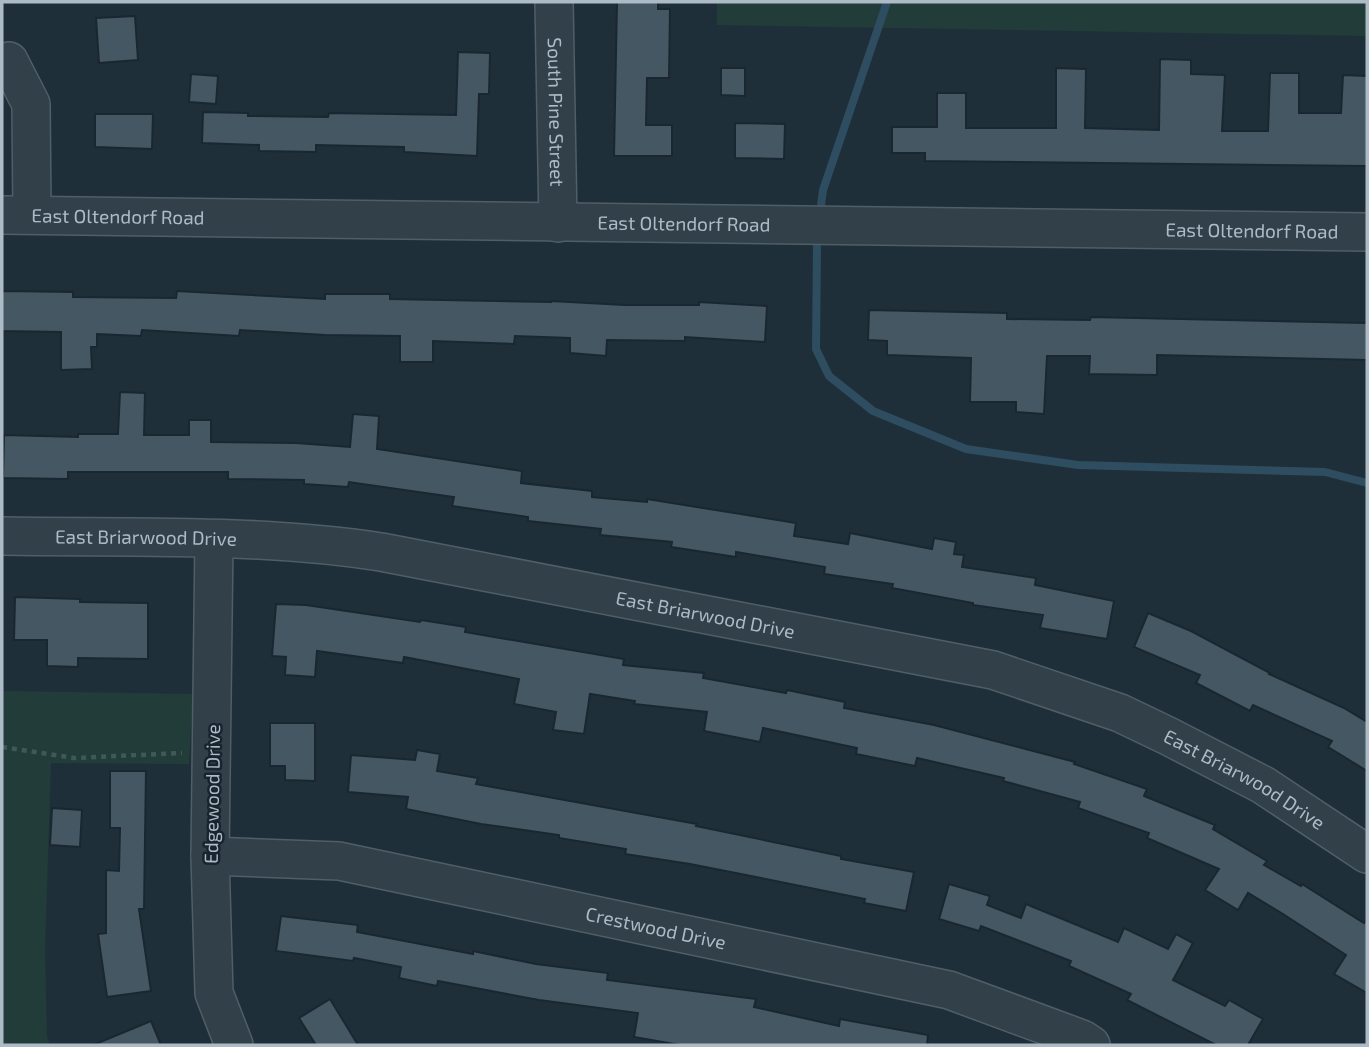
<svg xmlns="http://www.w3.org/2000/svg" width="1369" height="1047" viewBox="0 0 1369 1047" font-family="'Exo 2',sans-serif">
<rect width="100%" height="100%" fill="#1f2f39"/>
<g fill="#223c3a">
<polygon points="717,2 1367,2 1367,36 717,25"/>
<polygon points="2,691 193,694 189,764 51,763 45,950 47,1037 50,1045 2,1045"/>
</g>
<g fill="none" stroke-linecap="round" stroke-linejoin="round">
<g stroke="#2f4d60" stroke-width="8">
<polyline points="821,205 823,190 887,2"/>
<polyline points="817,247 816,349 829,376 873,411 966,449 1078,465 1325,472 1367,483"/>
</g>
</g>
<g fill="#445763" stroke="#1a2730" stroke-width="2">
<polygon points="617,2 658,2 658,9 670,9 669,78 647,78 646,125 672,125 672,156 614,156"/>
<polygon points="135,16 138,60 99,63 96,18"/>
<polygon points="458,52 490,53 489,94 479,94 477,156 404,152 404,147 316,145 316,152 259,151 259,145 202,143 203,112 248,113 248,116 328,117 329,113 456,115"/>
<polygon points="1160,59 1191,60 1191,74 1225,75 1222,131 1268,131 1270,73 1299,73 1299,113 1341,113 1343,75 1367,76 1367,166 925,161 925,153 892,153 892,127 937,127 937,93 966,93 966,128 1056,128 1056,68 1086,69 1085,128 1159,130"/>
<polygon points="721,68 745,68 745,96 721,95"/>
<polygon points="191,74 218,76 216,104 189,102"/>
<polygon points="95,114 153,114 152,149 95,147"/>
<polygon points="735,123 785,124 784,159 735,158"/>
<polygon points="2,291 73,292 73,297 176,298 177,291 325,299 325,294 390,294 390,299 551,302 551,301 625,305 699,305 699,302 767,306 765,342 685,337 685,341 607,340 606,356 570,353 570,338 515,336 514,344 433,341 433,362 400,362 400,336 325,335 240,330 239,336 142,330 141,336 97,334 97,347 91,347 92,369 61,370 61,332 2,331"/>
<polygon points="869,310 1007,313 1007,319 1090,320 1091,317 1367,323 1367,360 1157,355 1157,375 1089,374 1090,356 1047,356 1044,414 1016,412 1016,402 970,402 971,358 887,355 887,341 868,340"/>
<polygon points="120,392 145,393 144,435 189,435 189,420 211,420 211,442 296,443 350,447 353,414 379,416 377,449 522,471 521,483 592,491 592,497 647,502 647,499 796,523 794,536 848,544 850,533 932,549 934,538 956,542 954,554 964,555 962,567 1036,578 1035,585 1114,601 1107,639 1040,628 1043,615 973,605 973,603 892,588 893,584 824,574 825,567 736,552 736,557 671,547 672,542 600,535 601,529 528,521 528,517 452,506 454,497 349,482 348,487 304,484 304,480 228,479 228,472 68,472 68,479 3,478 4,435 78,437 78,434 118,434"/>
<polygon points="15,597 80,599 80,602 148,603 148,659 78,658 78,667 47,666 47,640 14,640"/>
<polygon points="276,604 306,605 420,622 421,620 466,627 465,632 624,659 623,665 704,673 703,678 786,693 787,690 845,702 844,708 934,725 1075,762 1074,764 1147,789 1144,796 1215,825 1213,829 1267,861 1264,865 1301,886 1302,884 1364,923 1367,918 1367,993 1334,974 1346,955 1283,914 1248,893 1238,910 1205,890 1219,869 1147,838 1149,833 1078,808 1080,802 1003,781 1004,778 917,758 915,766 856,754 857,748 763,728 760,742 704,731 707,712 634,704 635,701 590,694 584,734 553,730 556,712 514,704 519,679 404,657 403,663 317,651 315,677 285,675 286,657 272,656"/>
<polygon points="1148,613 1191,631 1270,673 1269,674 1344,708 1367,722 1367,771 1328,747 1332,741 1253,705 1250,711 1196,683 1200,675 1134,647"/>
<polygon points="270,723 315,723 315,781 285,780 285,766 270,766"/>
<polygon points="417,750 440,754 437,771 478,778 476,784 697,824 696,826 841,856 841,859 914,872 906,911 864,903 865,899 761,878 690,864 625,854 626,849 559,838 559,835 481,824 406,809 408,797 348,792 351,755 415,760"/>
<polygon points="110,771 146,771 144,909 139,909 151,991 107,997 98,934 106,933 106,870 119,871 120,828 110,828"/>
<polygon points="52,808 82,810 80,847 50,845"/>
<polygon points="949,884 990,896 987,905 1021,918 1026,904 1118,942 1124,928 1168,949 1176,934 1193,943 1173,980 1225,1006 1229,1000 1263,1019 1248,1045 1216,1045 1127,1000 1131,994 1069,966 1071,961 981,926 979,931 939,919"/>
<polygon points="281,916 358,925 357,932 473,954 473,951 536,964 608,973 607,980 756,999 754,1007 839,1026 840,1019 928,1035 927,1045 680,1045 634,1037 638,1013 539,1000 438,981 437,986 399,978 401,967 354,958 353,961 276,951"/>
<polygon points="330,999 358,1045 316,1045 299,1018"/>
<polygon points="151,1021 161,1045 93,1045"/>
</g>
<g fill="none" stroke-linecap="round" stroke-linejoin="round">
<g stroke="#505e67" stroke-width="40">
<g id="minor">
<path id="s1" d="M 554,2 L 558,223"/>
<polyline points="9,61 31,104 32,215"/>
<path id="s2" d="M 2,215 L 1367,232"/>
<path id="s3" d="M 2,536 C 128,538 256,533 381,552 L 993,670 L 1120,713 L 1168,736 L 1263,785 L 1367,854"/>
<polyline points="214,539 210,856 214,993 234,1045"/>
<path id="s4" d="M 210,856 L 339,861 L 949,990 L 1082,1039 L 1091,1045"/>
</g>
</g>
<polyline stroke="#405957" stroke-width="4.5" stroke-dasharray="5 5" stroke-linecap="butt" points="2,747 74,758 182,753"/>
<use href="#minor" stroke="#32404a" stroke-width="37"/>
</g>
<g text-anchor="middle" stroke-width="5" stroke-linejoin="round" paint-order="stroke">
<g font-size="19" fill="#adbbc6" stroke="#18252e">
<text dy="7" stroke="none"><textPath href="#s1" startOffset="110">South Pine Street</textPath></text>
<text dy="7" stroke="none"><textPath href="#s2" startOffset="116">East Oltendorf Road</textPath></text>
<text dy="7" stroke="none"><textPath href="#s2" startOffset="682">East Oltendorf Road</textPath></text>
<text dy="7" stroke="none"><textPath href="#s2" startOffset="1250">East Oltendorf Road</textPath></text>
<text dy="7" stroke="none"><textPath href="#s3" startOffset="144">East Briarwood Drive</textPath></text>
<text dy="7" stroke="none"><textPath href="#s3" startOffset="710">East Briarwood Drive</textPath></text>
<text dy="7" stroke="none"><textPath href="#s3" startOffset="1278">East Briarwood Drive</textPath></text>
<text transform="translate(212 794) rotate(-89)" y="7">Edgewood Drive</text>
<text dy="7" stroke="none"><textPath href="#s4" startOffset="453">Crestwood Drive</textPath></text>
</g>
</g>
<rect width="1369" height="1047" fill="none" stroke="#adbbc6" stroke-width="7"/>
</svg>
